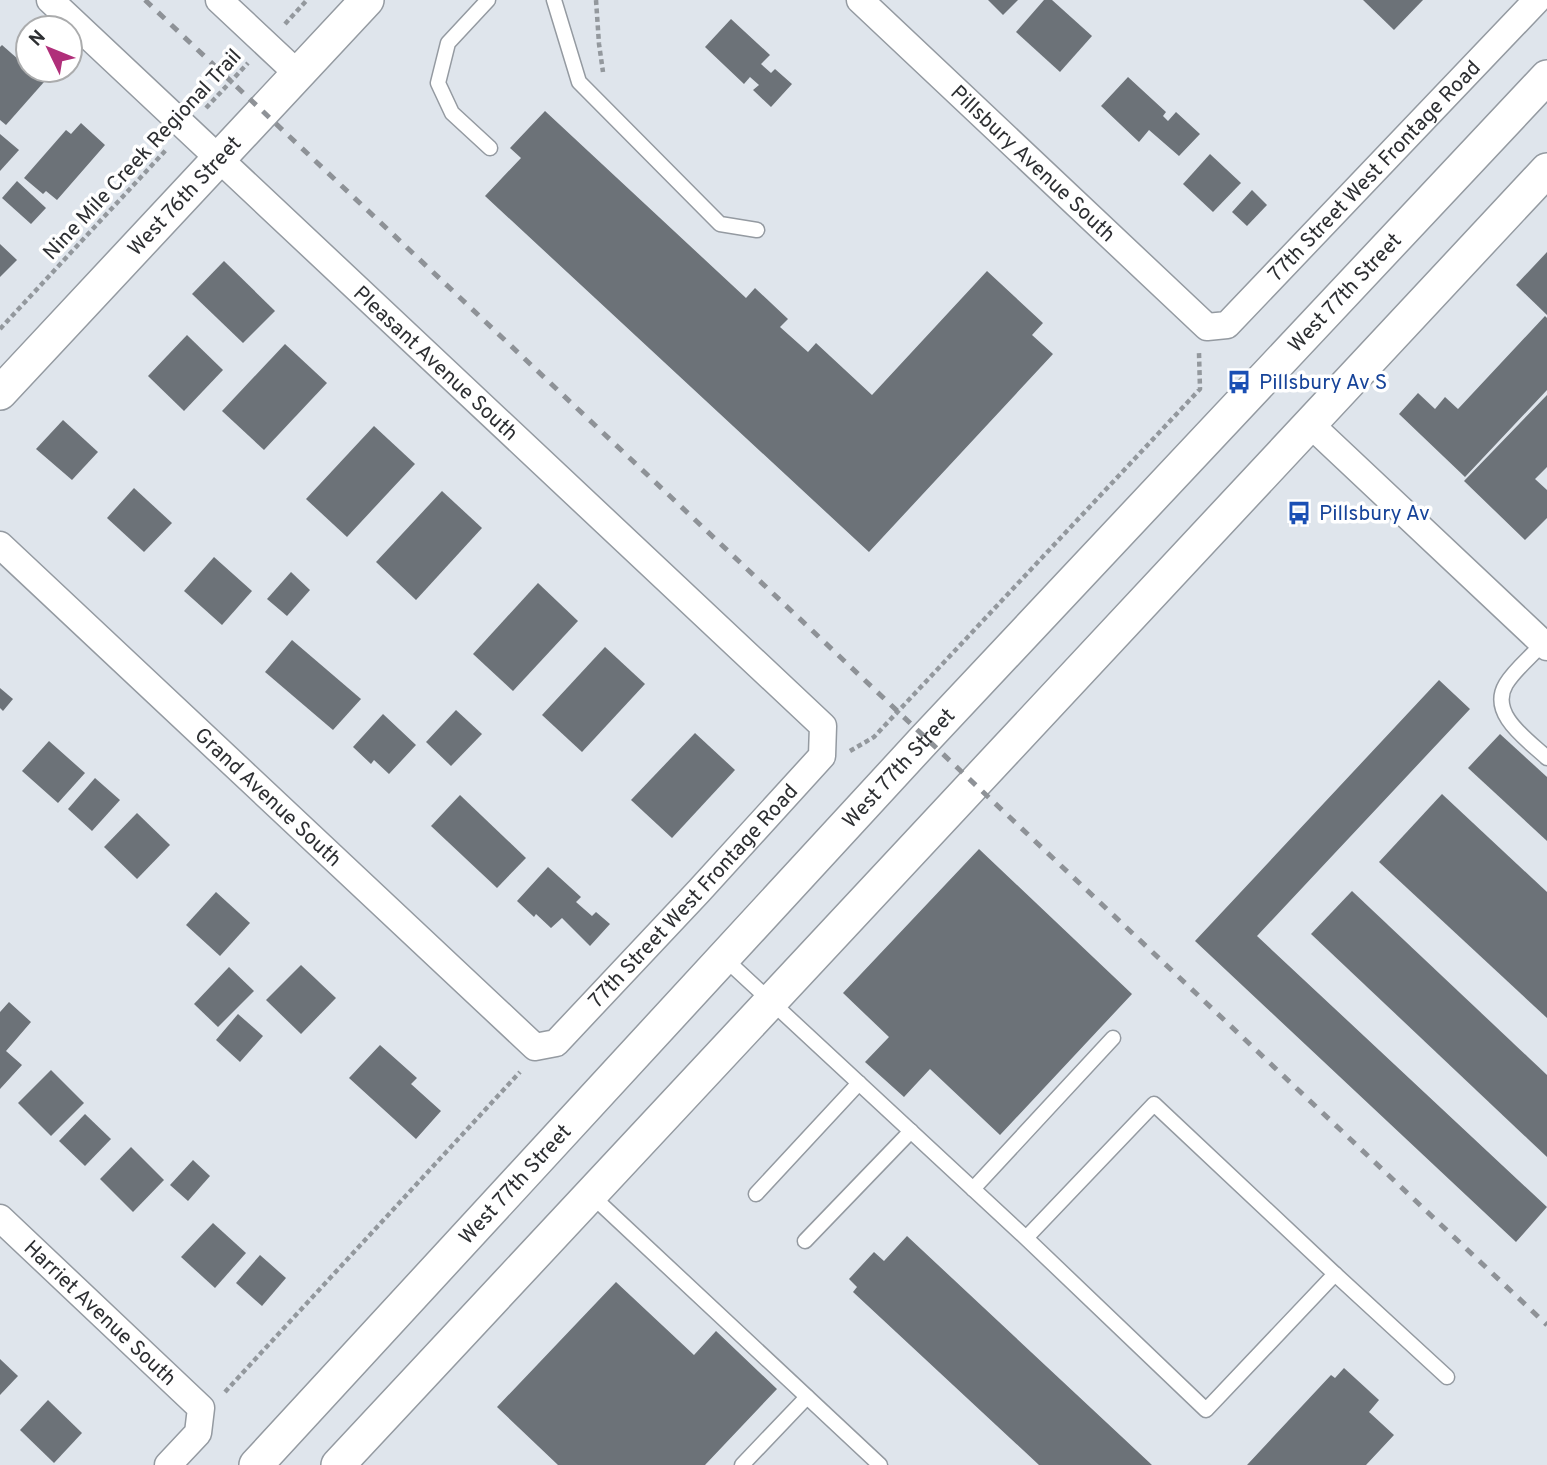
<svg xmlns="http://www.w3.org/2000/svg" width="1547" height="1465" viewBox="0 0 1547 1465" font-family="Overpass,sans-serif">
<rect width="100%" height="100%" fill="#dfe5ec"/>
<g fill="#6c7278">
<polygon points="988,0 1018,0 1003,15"/>
<polygon points="1044,0 1052,0 1092,36 1060,72 1016,32"/>
<polygon points="1363,0 1423,0 1394,30"/>
<polygon points="731,19 770,55 761,64 771,73 775,69 792,84 771,107 753,90 759,85 750,77 744,84 705,47"/>
<polygon points="2,45 44,82 6,125 0,120 0,47"/>
<polygon points="1128,77 1166,112 1163,116 1168,121 1176,112 1200,134 1179,156 1149,130 1139,142 1101,106"/>
<polygon points="545,111 746,298 755,288 788,319 780,327 808,352 816,343 872,395 987,271 1043,323 1032,335 1053,354 869,552 485,196 521,158 510,148"/>
<polygon points="81,123 105,145 57,200 46,191 43,194 24,178 66,130 71,134"/>
<polygon points="0,134 19,150 0,171"/>
<polygon points="1210,154 1241,183 1213,212 1183,184"/>
<polygon points="17,181 46,208 31,224 2,198"/>
<polygon points="1252,190 1267,205 1247,226 1232,212"/>
<polygon points="0,244 17,260 0,277"/>
<polygon points="1547,252 1547,315 1516,285"/>
<polygon points="224,261 275,311 243,343 192,294"/>
<polygon points="1545,316 1547,318 1547,390 1465,477 1399,414 1418,393 1435,409 1445,397 1458,409"/>
<polygon points="187,335 223,370 184,411 148,376"/>
<polygon points="285,344 327,383 264,450 222,411"/>
<polygon points="1547,395 1547,467 1535,479 1547,490 1547,518 1525,540 1464,481"/>
<polygon points="63,420 98,452 72,480 36,449"/>
<polygon points="374,426 415,464 347,537 306,499"/>
<polygon points="134,488 172,523 144,552 107,518"/>
<polygon points="442,491 482,528 416,600 376,562"/>
<polygon points="214,557 252,591 222,625 184,591"/>
<polygon points="291,572 310,590 287,616 267,599"/>
<polygon points="538,583 578,621 513,691 473,654"/>
<polygon points="292,640 361,699 333,730 265,672"/>
<polygon points="605,647 645,684 582,752 542,715"/>
<polygon points="1439,680 1470,709 1257,936 1547,1207 1516,1242 1195,941"/>
<polygon points="0,688 13,699 3,711 0,708"/>
<polygon points="456,710 482,734 451,766 426,742"/>
<polygon points="383,714 416,745 389,774 374,760 371,764 353,747"/>
<polygon points="695,733 735,770 672,838 631,800"/>
<polygon points="1500,734 1547,777 1547,841 1468,768"/>
<polygon points="49,741 85,773 58,803 22,771"/>
<polygon points="95,778 120,800 92,831 68,809"/>
<polygon points="1442,794 1547,892 1547,1018 1379,862"/>
<polygon points="460,795 526,858 497,888 431,826"/>
<polygon points="137,813 170,845 137,879 104,847"/>
<polygon points="979,849 1132,994 1000,1135 930,1069 904,1097 865,1062 889,1037 843,993"/>
<polygon points="548,867 581,897 576,902 592,916 596,912 610,924 590,946 562,918 551,928 536,914 534,917 517,901"/>
<polygon points="1352,891 1547,1075 1547,1157 1311,934"/>
<polygon points="216,892 250,923 220,956 186,925"/>
<polygon points="301,965 336,998 301,1034 266,1000"/>
<polygon points="229,967 254,991 218,1027 194,1004"/>
<polygon points="9,1002 31,1022 6,1051 22,1065 0,1089 0,1012"/>
<polygon points="238,1014 263,1036 240,1062 216,1040"/>
<polygon points="380,1045 417,1078 411,1084 441,1111 416,1139 349,1078"/>
<polygon points="51,1070 84,1103 51,1136 18,1103"/>
<polygon points="85,1114 111,1139 85,1166 59,1141"/>
<polygon points="131,1147 164,1180 133,1212 100,1179"/>
<polygon points="193,1160 210,1176 188,1201 170,1185"/>
<polygon points="213,1223 246,1253 215,1288 181,1257"/>
<polygon points="907,1236 1152,1465 1039,1465 853,1292 857,1287 849,1279 874,1252 884,1261"/>
<polygon points="260,1255 286,1278 262,1306 236,1283"/>
<polygon points="616,1282 694,1355 716,1331 777,1389 705,1465 558,1465 497,1407"/>
<polygon points="0,1359 18,1376 0,1395"/>
<polygon points="1344,1368 1379,1400 1369,1412 1394,1435 1366,1465 1247,1465 1331,1375 1335,1378"/>
<polygon points="48,1400 82,1433 54,1463 20,1430"/>
</g>
<g fill="none" stroke-linecap="round" stroke-linejoin="round">
<g stroke="#949aa1" stroke-width="17">
<g id="service">
<polyline points="488,0 448,43 438,83 452,113 490,148"/>
<polyline points="554,0 579,82 720,224 757,230"/>
<path d="M 1543,643 C 1532,656 1515,669 1506,684 C 1488,714 1528,740 1547,758"/>
<polyline points="723,957 1026,1238 1206,1410 1335,1274 1154,1104 1026,1238"/>
<polyline points="973,1189 1113,1038"/>
<polyline points="590,1194 880,1465"/>
<polyline points="756,1194 859,1083"/>
<polyline points="805,1241 911,1131"/>
<polyline points="1335,1274 1447,1377"/>
<polyline points="742,1465 807,1397"/>
</g>
</g>
<g stroke="#949aa1" stroke-width="29">
<g id="minor">
<polyline points="219,0 298,74"/>
<path id="s1" d="M 860,0 L 1207,327 L 1227,325 L 1537,0"/>
<polyline points="1311,425 1547,647"/>
<path id="s2" d="M 0,545 L 535,1047 L 556,1043 L 699,891 L 822,756 L 823,726 L 50,0"/>
<path id="s3" d="M 0,1218 L 201,1408 L 198,1433 L 168,1465"/>
</g>
</g>
<g stroke="#949aa1" stroke-width="36">
<g id="tertiary">
<path id="s4" d="M 0,393 L 367,0"/>
<path id="s5" d="M 256,1465 L 925,739 L 1547,77"/>
<polyline points="338,1465 1547,170"/>
</g>
</g>
<g stroke="#93989d" stroke-width="4.5" stroke-dasharray="5 3.5" stroke-linecap="butt">
<polyline points="596,0 599,44 603,72"/>
<polyline points="285,24 307,0"/>
<polyline points="206,108 248,63"/>
<polyline points="0,329 166,150"/>
<polyline points="850,751 874,737 1200,389 1199,353"/>
<polyline points="225,1392 520,1072"/>
</g>
<use href="#service" stroke="#fff" stroke-width="14"/>
<use href="#minor" stroke="#fff" stroke-width="26"/>
<use href="#tertiary" stroke="#fff" stroke-width="33"/>
<polyline stroke="#8e9297" stroke-width="5" stroke-dasharray="9 9" stroke-linecap="butt" points="145,0 1547,1325"/>
</g>
<defs>
<g id="bus-bare" transform="scale(1.89)"><path d="M-5-6H5V4H4V6H2V4H-2V6H-4V4H-5ZM-3.5-4V0h7V-4ZM-3.5 1.2v1.5H-2V1.2ZM2 1.2v1.5H3.5V1.2Z" fill="#1a4fb4" stroke="#fff" stroke-width="2.5" paint-order="stroke"/></g>
</defs>
<g fill-rule="evenodd">
<use href="#bus-bare" x="1239" y="382"/>
<use href="#bus-bare" x="1299" y="513"/>
</g>
<g text-anchor="middle" stroke-width="7" stroke-linejoin="round" paint-order="stroke">
<g font-size="21" fill="#2d2f32" stroke="#fff">
<text transform="translate(142 154) rotate(-47)" y="7">Nine Mile Creek Regional Trail</text>
<text dy="7" stroke="none"><textPath href="#s1" startOffset="238">Pillsbury Avenue South</textPath></text>
<text dy="7" stroke="none"><textPath href="#s1" startOffset="710">77th Street West Frontage Road</textPath></text>
<text dy="7" stroke="none"><textPath href="#s4" startOffset="270">West 76th Street</textPath></text>
<text dy="7" stroke="none"><textPath href="#s5" startOffset="1600">West 77th Street</textPath></text>
<text transform="translate(436 363) rotate(43)" y="7">Pleasant Avenue South</text>
<text dy="7" stroke="none"><textPath href="#s5" startOffset="948">West 77th Street</textPath></text>
<text dy="7" stroke="none"><textPath href="#s2" startOffset="368">Grand Avenue South</textPath></text>
<text dy="7" stroke="none"><textPath href="#s2" startOffset="956">77th Street West Frontage Road</textPath></text>
<text dy="7" stroke="none"><textPath href="#s5" startOffset="382">West 77th Street</textPath></text>
<text dy="7" stroke="none"><textPath href="#s3" startOffset="138">Harriet Avenue South</textPath></text>
</g>
<g font-size="21" fill="#164399" stroke="#fff" text-anchor="start">
<text x="1259" y="389">Pillsbury Av S</text>
<text x="1319" y="520">Pillsbury Av</text>
</g>
</g>
<g transform="translate(49 49) rotate(313)"><circle r="33" fill="#ffffff" stroke="#abacad" stroke-width="2"/>
<path d="M0-5L12 26L0 18L-12 26Z" fill="#b02f7a"/>
<text y="-10" font-size="19" font-weight="bold" text-anchor="middle" fill="#2d2f32">N</text>
</g>
</svg>
